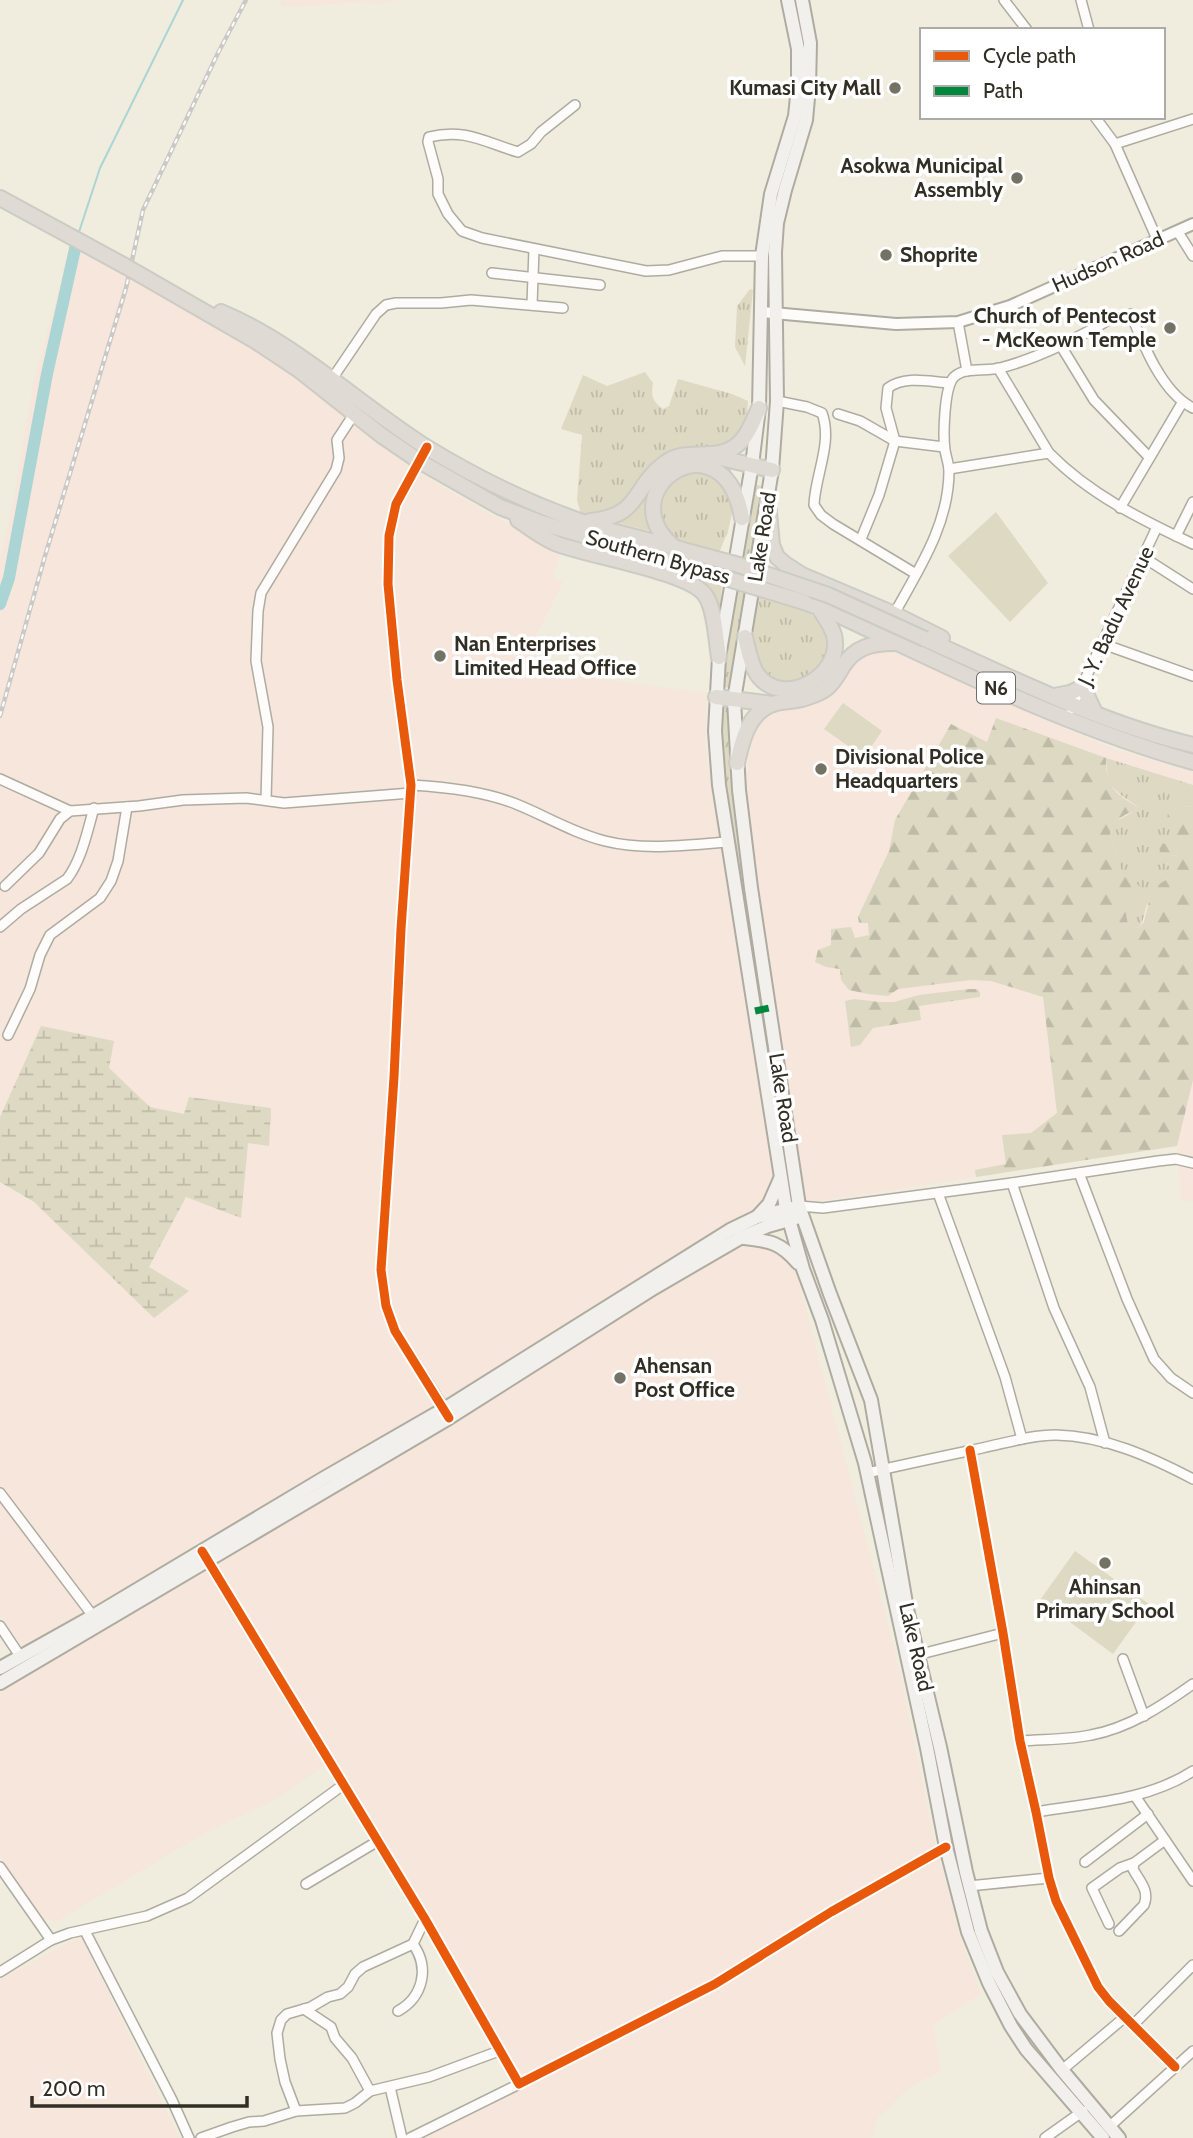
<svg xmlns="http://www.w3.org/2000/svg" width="1193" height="2138" viewBox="0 0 1193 2138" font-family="Cabin,sans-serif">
<defs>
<pattern id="grass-tufts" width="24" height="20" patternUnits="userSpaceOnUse" patternTransform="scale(1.75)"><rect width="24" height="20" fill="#ddd9c3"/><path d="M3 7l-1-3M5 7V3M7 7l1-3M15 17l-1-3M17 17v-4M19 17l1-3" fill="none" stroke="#bebba7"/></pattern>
<pattern id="forest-firs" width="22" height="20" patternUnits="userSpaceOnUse" patternTransform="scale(1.75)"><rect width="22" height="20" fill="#ddd9c3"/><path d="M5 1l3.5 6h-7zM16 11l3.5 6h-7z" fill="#bebba7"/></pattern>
<pattern id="wetland-marsh" width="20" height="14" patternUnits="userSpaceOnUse" patternTransform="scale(1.75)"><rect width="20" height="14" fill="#ddd9c3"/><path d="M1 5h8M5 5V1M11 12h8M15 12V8" fill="none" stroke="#bebba7"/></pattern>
</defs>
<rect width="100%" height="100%" fill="#f0eddf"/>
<g fill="#f6e6dc">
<polygon points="281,0 400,0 377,4 367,2 280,7"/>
<polygon points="71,241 236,335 308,385 394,455 441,486 560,553 553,577 563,582 527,654 561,674 707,693 705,744 709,772 749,771 746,741 758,721 777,711 817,703 834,690 849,669 875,651 902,647 1040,718 1114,749 1193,772 1193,1201 1181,1201 1177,1146 754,1211 797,1275 896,1655 934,1839 961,1940 981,1994 933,2025 941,2071 911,2086 878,2118 871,2138 419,2138 525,2086 333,1759 277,1799 208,1831 56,1922 41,1918 30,1904 0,1855 0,1692 39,1669 0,1616 0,1182 19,1195 189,1291 149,1268 187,1197 241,1217 248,1143 271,1108 189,1097 184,1114 150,1107 109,1068 42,1026 0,1117 0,560 13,502 33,386"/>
<polygon points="81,1936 179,2138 0,2138 0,1980"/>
</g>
<g fill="url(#grass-tufts)">
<polygon points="750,289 753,290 745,366 735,347 737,306"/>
<path d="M 645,372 L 653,383 C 651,396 652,401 663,409 L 669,406 L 678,379 L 732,394 L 748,401 C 747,414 747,428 738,437 C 719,458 688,440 666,455 C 661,459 656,467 652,472 C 631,499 618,515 581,514 L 577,500 L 582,435 L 561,429 L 583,375 L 607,386 Z"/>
<path d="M 692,459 L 733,463 L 730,475 C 722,470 715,464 705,462 C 678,457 651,478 650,506 C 649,515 653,524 657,533 L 611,521 C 650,507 650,465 692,459 Z"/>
<path d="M 698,470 L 721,480 L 733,509 L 728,531 L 719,553 C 700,547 669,543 663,521 C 661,514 661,506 660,499 L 673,478 Z"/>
<polygon points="753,484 761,486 750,561 739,557"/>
<polygon points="682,571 722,582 719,630 716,617 683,574"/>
<polygon points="736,586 746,590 733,686 729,688 725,687 723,681"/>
<polygon points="756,594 806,611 820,620 829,639 827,656 817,673 799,683 777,681 763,672 759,666 750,637"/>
<polygon points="720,700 731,701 793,1202 787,1201 723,780"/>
<path d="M 1106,758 L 1193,785 L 1193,807 L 1183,806 L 1175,843 L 1177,853 L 1175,856 C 1169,856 1163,851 1157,853 L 1170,867 L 1170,877 C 1160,882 1148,900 1145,911 C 1143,919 1143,922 1138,928 L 1128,923 C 1123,909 1127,903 1136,893 L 1132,882 L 1121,870 L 1110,833 L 1115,822 L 1140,808 L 1122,796 L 1108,783 Z"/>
</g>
<g fill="url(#forest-firs)">
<path d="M 996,718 L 1106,758 C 1105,787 1116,795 1140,808 L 1139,812 C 1125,810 1114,823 1110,833 L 1121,869 L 1140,887 C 1132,901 1122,906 1128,923 L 1138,928 L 1144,922 L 1152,889 L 1170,877 L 1170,867 L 1167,863 C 1157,865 1154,865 1145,859 L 1146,854 L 1152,849 L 1157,853 L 1160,852 L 1159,848 L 1162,843 L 1166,844 L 1172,856 L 1175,856 L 1177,853 L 1167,820 L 1168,812 L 1183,806 L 1193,807 L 1193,1080 L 1177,1146 L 976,1177 L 975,1170 L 1006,1164 L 1002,1135 L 1031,1133 L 1057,1113 L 1043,997 L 991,981 L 970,980 L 898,989 L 888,996 L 868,994 L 849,990 L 841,980 L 840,969 L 826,967 L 815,962 L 818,950 L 831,945 L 831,929 L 851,927 L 855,938 L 869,935 L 868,923 L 859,923 L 858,917 L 889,851 L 895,820 L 951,724 L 987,742 Z"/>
<polygon points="969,989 977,989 980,992 980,997 919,1006 921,1020 873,1028 860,1045 851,1047 845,1001 854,999 879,1002 894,1002 919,995"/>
</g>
<polygon fill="url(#wetland-marsh)" points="41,1026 114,1041 109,1068 150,1107 184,1114 189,1097 271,1108 269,1146 248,1143 241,1218 186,1197 149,1267 189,1291 154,1318 34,1202 0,1182 0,1117"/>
<g fill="#ddd9c3">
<polygon points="996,512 1048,583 1010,622 948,556"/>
<polygon points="843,703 882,731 864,757 824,729"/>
<polygon points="1075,1551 1149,1604 1113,1654 1040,1600"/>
</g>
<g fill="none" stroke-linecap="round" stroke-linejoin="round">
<polyline stroke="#abd5d4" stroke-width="2" points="78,235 100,168 183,0"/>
<polyline stroke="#abd5d4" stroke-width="12" points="0,604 9,578 47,374 77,240"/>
<g stroke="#aeaca0" stroke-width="12">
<g id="minor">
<polyline points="1004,0 1027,30"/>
<polyline points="1081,0 1089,30"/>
<path d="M 575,105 L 541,132 L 531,144 L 518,152 C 484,142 465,128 429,137 L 428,142 L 438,179 L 438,194 L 448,214 L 462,231 L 482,238 L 646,271 L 669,270 L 722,256 L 762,256"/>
<polyline points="1095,117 1115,144 1157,239"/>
<polyline points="1115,144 1193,119"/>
<polyline points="1178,232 1193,256"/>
<polyline points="492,273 600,285"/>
<polyline points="532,305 534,249"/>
<path d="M 1131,314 C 1143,344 1162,393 1193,408"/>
<polyline points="958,322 967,371"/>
<polyline points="1061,346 1094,400 1149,457"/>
<path d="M 998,368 L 1049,453 C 1089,494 1142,520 1193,544"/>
<polyline points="332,379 376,314 386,305 396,303 441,303 471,300 563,308"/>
<path d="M 777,401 L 807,407 L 822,413 C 833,443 815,475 814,505 L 821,515 L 833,524 L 916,574"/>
<polyline points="838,414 860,421 895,441 944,447"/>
<polyline points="427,447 396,504 389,536 388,584 397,680 411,785 401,929 394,1077 381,1270 386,1306 395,1331 447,1413"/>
<polyline points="949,469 1049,453"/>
<polyline points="1120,508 1182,403"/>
<polyline points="1176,536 1193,502"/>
<path d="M 861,539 L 879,495 L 895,441 L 886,408 L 888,388 C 905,375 930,382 950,383"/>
<polyline points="1143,557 1193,589"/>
<path d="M 894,614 C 919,569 949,524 949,471 C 949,464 946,457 945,450 C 943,436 944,387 954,377 C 965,366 986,372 1000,368 C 1039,358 1078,338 1112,318"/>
<polyline points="1103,644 1193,676"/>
<polyline points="1071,709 1157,527"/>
<polyline points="0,779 70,811"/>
<path d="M 411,785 C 446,787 484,791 516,804 C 546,816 573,833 605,841 C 645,851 687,845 728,842"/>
<polyline points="266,800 268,727 256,661 258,611 261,593 336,470 339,458 337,440 354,414"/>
<polyline points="5,886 39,853 60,819 70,811 139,806 183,800 246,798 284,803 411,793"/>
<path d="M 0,927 L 21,909 L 67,879 C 82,859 87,832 94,808"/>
<polyline points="8,1035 30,989 40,955 50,935 100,898 111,881 118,861 127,807"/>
<polyline points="1079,1173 1127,1299 1154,1359 1171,1378 1193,1393"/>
<polyline points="1012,1183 1054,1308 1090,1387 1105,1443"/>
<polyline points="938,1193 1005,1377 1022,1439"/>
<polyline points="799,1206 823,1208 1012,1183 1158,1161 1176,1159 1193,1163"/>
<polyline points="970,1450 1003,1633 1020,1741 1036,1812 1049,1878 1056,1901 1098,1987 1109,2001 1175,2067"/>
<path d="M 867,1473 C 905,1464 944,1456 982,1448 C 1006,1443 1031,1435 1056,1435 C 1105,1436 1151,1457 1193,1479"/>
<polyline points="0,1493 93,1616"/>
<polyline points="206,1558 425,1919 519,2084 715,1984 831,1912 946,1847"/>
<polyline points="0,1626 20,1656"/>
<polyline points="917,1655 1003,1633"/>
<polyline points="1123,1659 1144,1716"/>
<path d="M 1020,1741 C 1043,1739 1068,1740 1091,1735 C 1129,1728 1162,1706 1193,1684"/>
<polyline points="1135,1796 1193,1881"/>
<path d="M 1036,1812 C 1089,1803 1147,1801 1193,1771"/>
<polyline points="1085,1862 1148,1814"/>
<polyline points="0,1867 51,1940 70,1933 147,1916 188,1898 343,1785"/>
<polyline points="306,1884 378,1841"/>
<polyline points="969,1886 1049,1878"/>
<polyline points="1109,1924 1092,1888 1120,1868 1134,1863"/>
<polyline points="85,1931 172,2100 189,2138"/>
<path d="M 1119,1931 L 1144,1905 C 1150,1890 1139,1881 1133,1869 L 1134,1863 L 1165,1840"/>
<polyline points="0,1972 51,1940"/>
<polyline points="304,2009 331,2027 335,2038 352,2058 370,2091"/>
<path d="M 398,2011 C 423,1997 430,1968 413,1944"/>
<polyline points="1133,2025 1193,1965"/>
<polyline points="1062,2070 1125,2017"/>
<polyline points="390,2087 402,2138"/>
<polyline points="296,2111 285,2082 280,2059 277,2033 281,2020 287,2014 311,2007 328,1997 340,1994 348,1987 355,1974 363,1967 413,1944 425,1919"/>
<polyline points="1109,2127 1193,2051"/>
<polyline points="201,2138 232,2127 249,2122 264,2121 296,2111 345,2108 355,2103 370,2091 429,2077 499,2051"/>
<polyline points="410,2138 519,2084"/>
<polyline points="1045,2138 1083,2111"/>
</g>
</g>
<g stroke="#aeaca0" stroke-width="14">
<polyline id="tertiary" points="762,312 896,324 958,322 1010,306 1193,224"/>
</g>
<g stroke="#aeaca0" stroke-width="16">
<g id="secondary">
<polyline points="788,0 798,49 798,87 795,116 771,194 762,256 759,408 752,465 719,657 715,731 719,785 786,1209 803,1269 822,1320 865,1463 927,1748 946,1847 968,1932 989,1983 1011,2026 1026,2049 1103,2138"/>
<polyline points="802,0 810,43 809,87 806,120 785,190 777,223 775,252 777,401 772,470 734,700 739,790 751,888 799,1206 830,1294 871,1400 907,1609 940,1747 966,1872 981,1931 997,1972 1020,2014 1062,2070 1119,2138"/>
<polyline points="757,1217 769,1204 780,1179"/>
<path d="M 744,1238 C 770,1241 780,1242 798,1263"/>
<polyline points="0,1668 93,1616 324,1478 444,1409 730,1230 757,1217 792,1208"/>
<polyline points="0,1683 449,1418 654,1288 740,1238 768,1226 796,1218"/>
</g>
</g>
<g stroke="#cccbc4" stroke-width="18">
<g id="trunk">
<polyline points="0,198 125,266"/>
<polyline points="139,274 257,342 299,370 381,435 419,461 500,507 542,523 689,567"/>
<path d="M 221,312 C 297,344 357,403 426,447 C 475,477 526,502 580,521 C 613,533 649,539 683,550"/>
<polyline points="712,456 772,470"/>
<polyline points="768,502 772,545 777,557 785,564 802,575 894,614 942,638"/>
<path d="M 518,520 C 530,528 541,537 555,543 C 586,556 688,571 705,595 C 715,608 716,640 719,657"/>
<path d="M 590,521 C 642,516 632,487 665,463 C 687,446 715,463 737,445 C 748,436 753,421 759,408"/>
<path d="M 674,547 C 606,489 724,412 742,518"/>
<path d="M 804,602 L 834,613 C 951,668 1068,727 1193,762"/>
<path d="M 745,637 C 748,649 750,663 757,674 C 782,710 844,676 834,635 C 831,625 823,615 818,606"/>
<path d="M 925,639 C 1013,678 1100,723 1193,745"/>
<polyline points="1054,696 1070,693 1083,687 1095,713"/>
<polyline points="716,697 773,704"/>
<path d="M 737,763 C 742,740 749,710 776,703 C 785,701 794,701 802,699 C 811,696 820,694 827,688 C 834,682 838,674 843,666 C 855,647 872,643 894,643"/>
</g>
</g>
<use href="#minor" stroke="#fdfcfa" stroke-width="9"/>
<use href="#tertiary" stroke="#fdfcfa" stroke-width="10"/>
<use href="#secondary" stroke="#f2f0ec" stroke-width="12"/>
<use href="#trunk" stroke="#e0dad4" stroke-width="14"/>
<g stroke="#cbc9c6" stroke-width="4.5">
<polyline id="rail" points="0,716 45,556 126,288 143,210 218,53 246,0"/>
</g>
<use href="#rail" stroke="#fff" stroke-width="2" stroke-dasharray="5" stroke-linecap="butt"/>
<g stroke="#cccbc4" stroke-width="18" stroke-linecap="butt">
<g id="trunk-bridge">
<polyline points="125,266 139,274"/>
<polyline points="683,550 739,565 828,595 925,639"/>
<polyline points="689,567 804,602"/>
</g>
</g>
<use href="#trunk-bridge" stroke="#e0dad4" stroke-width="14"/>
<polyline stroke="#00873e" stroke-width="7" stroke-dasharray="14 7" stroke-linecap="butt" points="755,1011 769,1008"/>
<g stroke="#fff" stroke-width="13">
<g id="cycleway">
<polyline points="427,447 396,504 389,536 388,584 397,680 411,785 401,929 394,1077 381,1270 386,1306 395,1331 449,1418"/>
<polyline points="970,1450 1003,1633 1020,1741 1036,1812 1049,1878 1056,1901 1098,1987 1109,2001 1175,2067"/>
<polyline points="202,1551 425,1919 519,2084 715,1984 831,1912 946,1847"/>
</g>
</g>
<use href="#cycleway" stroke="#e8590c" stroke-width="9"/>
</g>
<g fill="#747165" stroke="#fff" stroke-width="2.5">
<circle cx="895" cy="88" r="7"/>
<circle cx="1017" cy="178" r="7"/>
<circle cx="886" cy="255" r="7"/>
<circle cx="1170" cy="328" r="7"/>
<circle cx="440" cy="656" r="7"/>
<circle cx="821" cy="769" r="7"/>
<circle cx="620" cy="1378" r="7"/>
<circle cx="1105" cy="1563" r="7"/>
</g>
<g text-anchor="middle" stroke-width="7" stroke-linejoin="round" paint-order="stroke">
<rect fill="#fff" stroke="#6f6d66" stroke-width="2" x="977" y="672.5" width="38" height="31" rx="5"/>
<g font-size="19" font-weight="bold" fill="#312e24">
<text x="996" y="695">N6</text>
</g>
<g font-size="21" font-weight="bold" fill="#312e24" stroke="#fff" text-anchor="start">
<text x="881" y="95" text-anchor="end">Kumasi City Mall</text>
<text x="1003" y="173" text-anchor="end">Asokwa Municipal<tspan x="1003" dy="24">Assembly</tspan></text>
<text x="900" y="262">Shoprite</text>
<text x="1156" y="323" text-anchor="end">Church of Pentecost<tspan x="1156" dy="24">- McKeown Temple</tspan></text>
<text x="454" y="651">Nan Enterprises<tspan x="454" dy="24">Limited Head Office</tspan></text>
<text x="835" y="764">Divisional Police<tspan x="835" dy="24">Headquarters</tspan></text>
<text x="634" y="1373">Ahensan<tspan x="634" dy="24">Post Office</tspan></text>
<text x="1105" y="1594" text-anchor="middle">Ahinsan<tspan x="1105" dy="24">Primary School</tspan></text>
</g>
<g font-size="21" fill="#312e24" stroke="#fff">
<text transform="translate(1108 262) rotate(-24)" y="7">Hudson Road</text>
<text transform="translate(762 537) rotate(-81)" y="7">Lake Road</text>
<text transform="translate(658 557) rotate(16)" y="7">Southern Bypass</text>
<text transform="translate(1116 616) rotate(-65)" y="7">J. Y. Badu Avenue</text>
<text transform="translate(783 1098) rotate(81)" y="7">Lake Road</text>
<text transform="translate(916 1647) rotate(77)" y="7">Lake Road</text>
</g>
</g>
<rect x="920" y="28" width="245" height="91" fill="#ffffff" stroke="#adaba7" stroke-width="2"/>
<rect x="934" y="51" width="35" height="10" fill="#e8590c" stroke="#adaba7" stroke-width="2"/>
<text x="983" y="63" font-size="21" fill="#312e24">Cycle path</text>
<rect x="934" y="86" width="35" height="10" fill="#00873e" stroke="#adaba7" stroke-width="2"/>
<text x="983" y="98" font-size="21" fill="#312e24">Path</text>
<path d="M32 2096v10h215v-10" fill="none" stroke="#312e24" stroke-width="3.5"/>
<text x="42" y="2096" font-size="21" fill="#312e24" stroke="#ffffff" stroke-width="5" paint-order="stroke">200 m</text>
</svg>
